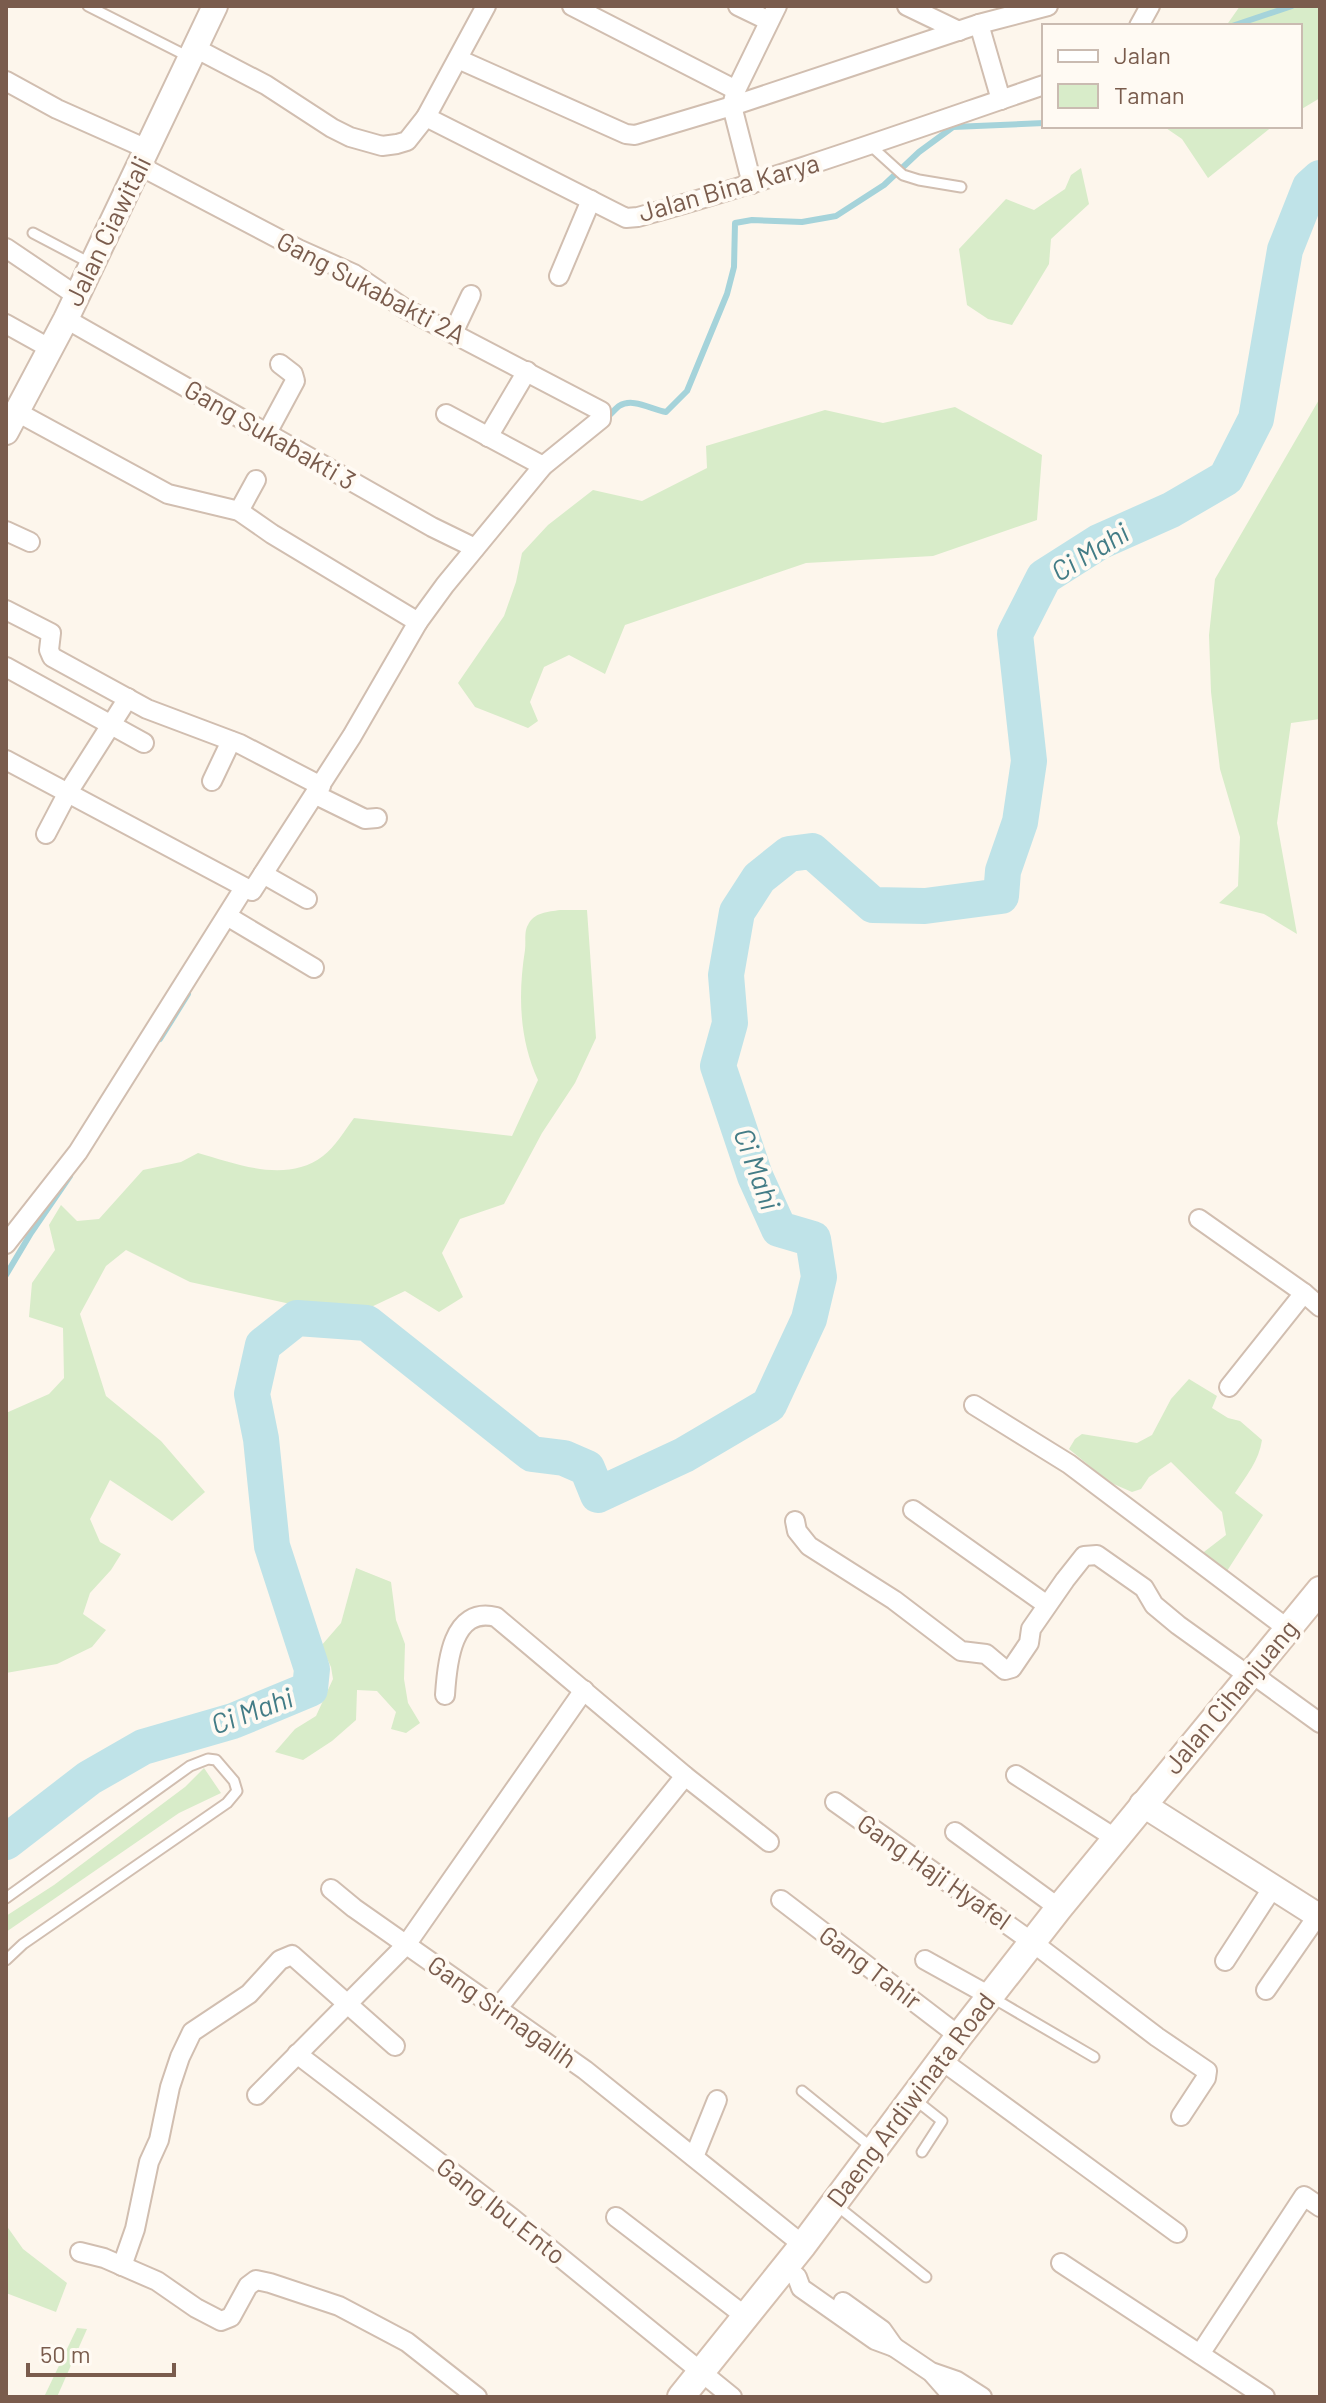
<svg xmlns="http://www.w3.org/2000/svg" width="1326" height="2403" viewBox="0 0 1326 2403" font-family="Barlow,sans-serif">
<rect width="100%" height="100%" fill="#fdf6ec"/>
<g fill="#d8ecc9">
<polygon points="1240,6 1320,6 1320,98 1300,110 1300,26 1226,26"/>
<polygon points="1163,126 1273,126 1208,178 1182,139"/>
<polygon points="1081,168 1089,204 1051,239 1049,264 1012,325 988,319 967,305 959,249 1006,199 1034,210 1065,189 1071,175"/>
<polygon points="1320,398 1320,719 1291,723 1277,823 1297,934 1264,914 1219,903 1238,886 1240,837 1220,769 1211,692 1209,635 1215,579"/>
<polygon points="955,407 1042,455 1037,520 933,556 806,563 625,625 605,674 569,655 544,667 530,702 538,721 528,728 475,707 458,683 504,616 516,582 522,553 548,525 593,490 642,501 707,468 706,446 825,410 883,423"/>
<path d="M 560,910 L 587,910 L 596,1038 L 575,1083 L 542,1133 L 504,1204 L 460,1219 L 442,1253 L 463,1297 L 439,1312 L 405,1291 L 350,1317 L 190,1282 L 126,1250 L 106,1266 L 80,1314 L 106,1396 L 161,1441 L 205,1492 L 172,1521 L 110,1480 L 90,1519 L 100,1542 L 121,1554 L 111,1570 L 90,1593 L 83,1614 L 106,1630 L 92,1647 L 57,1664 L 6,1673 L 6,1413 L 49,1394 L 64,1378 L 63,1328 L 29,1317 L 32,1283 L 55,1250 L 49,1225 L 61,1205 L 77,1221 L 99,1219 L 143,1170 L 181,1162 L 198,1153 C 237,1164 286,1184 323,1156 C 335,1147 345,1130 354,1118 L 512,1136 L 538,1080 C 519,1039 518,994 525,950 C 526,942 524,931 528,925 C 534,912 548,912 560,910 Z"/>
<path d="M 1189,1379 L 1217,1396 L 1212,1408 L 1228,1418 L 1240,1421 L 1262,1440 C 1259,1461 1246,1476 1235,1493 L 1263,1515 L 1227,1571 L 1200,1555 L 1226,1535 L 1222,1512 L 1171,1462 L 1149,1477 L 1141,1489 L 1132,1492 L 1109,1482 L 1069,1449 L 1075,1439 L 1082,1434 L 1137,1443 L 1152,1435 L 1171,1399 Z"/>
<polygon points="356,1568 391,1582 396,1620 405,1644 404,1679 408,1703 420,1723 406,1733 391,1729 396,1712 377,1691 357,1690 356,1720 332,1741 303,1760 275,1752 295,1729 316,1716 333,1679 331,1667 321,1646 341,1623"/>
<polygon points="204,1768 221,1793 179,1813 6,1932 6,1916 54,1885 185,1787"/>
<polygon points="6,2225 23,2249 67,2283 56,2312 6,2293"/>
<polygon points="77,2328 87,2329 57,2397 44,2397"/>
</g>
<g fill="none" stroke-linecap="round" stroke-linejoin="round">
<g stroke="#a5d3da" stroke-width="6">
<polyline points="1232,26 1292,6"/>
<path d="M 605,420 C 609,416 615,409 619,406 C 633,397 652,410 666,412 L 687,391 L 727,294 L 734,267 L 735,223 L 752,220 L 802,222 L 836,216 L 884,185 L 919,152 L 953,127 L 1044,123"/>
<polyline points="160,1039 188,994"/>
<polyline points="6,1275 31,1233 70,1176"/>
</g>
<polyline stroke="#bfe3e8" stroke-width="36" points="6,1842 89,1778 143,1747 233,1721 310,1689 312,1669 272,1546 261,1439 252,1394 263,1345 297,1318 367,1323 532,1454 564,1458 587,1468 598,1495 684,1455 769,1405 809,1319 819,1277 813,1239 779,1229 755,1176 718,1066 730,1023 726,975 737,912 759,878 789,854 812,851 873,905 925,906 1001,896 1003,871 1020,822 1029,761 1015,634 1044,577 1099,542 1171,510 1226,478 1256,419 1285,250 1310,187 1320,178"/>
<g stroke="#d1beb0" stroke-width="13">
<g id="service">
<polyline points="88,6 187,56"/>
<polyline points="871,146 903,175 919,180 961,187"/>
<polyline points="33,233 92,264"/>
<polyline points="6,1898 190,1766 208,1759 216,1760 234,1781 237,1791 227,1803 23,1944 6,1960"/>
<polyline points="993,1998 1094,2057"/>
<polyline points="802,2091 871,2147"/>
<polyline points="913,2098 942,2121 922,2152"/>
<polyline points="836,2205 926,2277"/>
</g>
</g>
<g stroke="#d1beb0" stroke-width="22">
<g id="minor">
<polyline points="572,6 736,90"/>
<polyline points="738,6 769,21"/>
<polyline points="907,6 959,31"/>
<polyline points="979,24 1001,100"/>
<polyline points="1139,26 1150,6"/>
<polyline points="195,48 266,85 332,128 350,137 382,146 397,144 407,141 426,117 486,6"/>
<polyline points="458,59 626,134 635,135 732,106 979,24 1048,6"/>
<polyline points="6,81 57,109 147,149"/>
<path d="M 426,117 L 626,218 L 638,217 C 776,179 909,131 1044,85"/>
<polyline points="752,184 732,106 736,90 777,6"/>
<polyline points="6,248 77,296"/>
<polyline points="559,276 591,200"/>
<polyline points="66,319 432,527 475,548"/>
<polyline points="6,324 51,349"/>
<polyline points="453,333 471,295"/>
<polyline points="17,412 168,494 239,511 272,534 418,622"/>
<polyline points="446,414 543,466"/>
<polyline points="267,433 295,381 293,374 280,364"/>
<polyline points="488,437 527,371"/>
<polyline points="239,511 256,480"/>
<polyline points="6,531 30,542"/>
<polyline points="6,610 51,633 49,650 52,657 147,709 240,744 321,786"/>
<polyline points="6,667 144,743"/>
<polyline points="6,760 252,891 352,736 418,622 445,585 543,466 601,419 601,411 404,308 354,274 298,249 140,166"/>
<polyline points="212,781 231,741"/>
<polyline points="316,795 365,819 377,818"/>
<polyline points="46,834 67,794 128,698"/>
<polyline points="263,874 307,899"/>
<polyline points="227,916 314,968"/>
<polyline points="1199,1219 1304,1293 1320,1307"/>
<polyline points="6,1244 78,1152 244,888"/>
<polyline points="1229,1387 1304,1293"/>
<polyline points="974,1405 1069,1464 1288,1629"/>
<polyline points="913,1510 1047,1605"/>
<polyline points="795,1521 797,1531 809,1546 894,1600 961,1651 986,1654 1005,1670 1012,1668 1029,1643 1031,1629 1065,1580 1084,1556 1097,1555 1144,1588 1154,1605 1178,1625 1249,1676"/>
<polyline points="1251,1673 1320,1723"/>
<path d="M 445,1695 C 447,1663 452,1606 496,1617 L 685,1776 L 769,1842"/>
<polyline points="1016,1775 1115,1838"/>
<polyline points="835,1802 1032,1942 1157,2037 1207,2071 1206,2078 1181,2116"/>
<polyline points="955,1832 1059,1908"/>
<polyline points="331,1889 354,1908 585,2070 803,2245"/>
<polyline points="781,1900 959,2036"/>
<polyline points="925,1960 990,1996"/>
<polyline points="1225,1961 1273,1887"/>
<polyline points="1266,1990 1320,1912"/>
<polyline points="497,2009 685,1776"/>
<polyline points="297,2054 512,2218 732,2397"/>
<polyline points="941,2060 1177,2233"/>
<polyline points="257,2095 406,1945 584,1690"/>
<polyline points="694,2157 717,2100"/>
<polyline points="616,2217 745,2316"/>
<polyline points="80,2252 104,2258 157,2281 196,2308 221,2321 231,2317 248,2286 256,2280 270,2283 339,2306 407,2342 477,2397"/>
<polyline points="1061,2263 1265,2397"/>
<polyline points="122,2266 135,2229 149,2162 159,2140 170,2087 180,2057 192,2032 249,1994 280,1960 292,1955 395,2046"/>
<polyline points="784,2268 797,2277 801,2288 875,2340 894,2347 931,2372 957,2381 982,2397"/>
<polyline points="843,2302 882,2330 894,2347"/>
<polyline points="1200,2354 1304,2196 1320,2207"/>
<polyline points="933,2374 948,2391 957,2397"/>
</g>
</g>
<g stroke="#d1beb0" stroke-width="28">
<g id="tertiary">
<polyline points="6,432 66,319 215,6"/>
<polyline points="1142,1804 1320,1917"/>
</g>
</g>
<g stroke="#d6c0b0" stroke-width="30">
<polyline id="secondary" points="681,2397 803,2245 959,2036 1059,1908 1320,1590"/>
</g>
<use href="#service" stroke="#fff" stroke-width="9"/>
<use href="#minor" stroke="#fff" stroke-width="18"/>
<use href="#tertiary" stroke="#fff" stroke-width="24"/>
<use href="#secondary" stroke="#fff" stroke-width="26"/>
</g>
<g text-anchor="middle" stroke-width="8" stroke-linejoin="round" paint-order="stroke">
<g font-size="26" fill="#7a5c4d" stroke="#fffaf3">
<text transform="translate(729 188) rotate(-16)" y="9">Jalan Bina Karya</text>
<text transform="translate(108 231) rotate(-64)" y="9">Jalan Ciawitali</text>
<text transform="translate(371 288) rotate(28)" y="9">Gang Sukabakti 2A</text>
<text transform="translate(270 435) rotate(30)" y="9">Gang Sukabakti 3</text>
<text transform="translate(1231 1697) rotate(-50)" y="9">Jalan Cihanjuang</text>
<text transform="translate(934 1872) rotate(35)" y="9">Gang Haji Hyafel</text>
<text transform="translate(870 1968) rotate(37)" y="9">Gang Tahir</text>
<text transform="translate(502 2012) rotate(35)" y="9">Gang Sirnagalih</text>
<text transform="translate(911 2100) rotate(-53)" y="9">Daeng Ardiwinata Road</text>
<text transform="translate(501 2211) rotate(38)" y="9">Gang Ibu Ento</text>
</g>
<g font-size="28" font-style="italic" fill="#437c86" stroke="#fffaf3">
<text transform="translate(1090 552) rotate(-31)" y="10">Ci Mahi</text>
<text transform="translate(757 1169) rotate(70)" y="10">Ci Mahi</text>
<text transform="translate(252 1711) rotate(-20)" y="10">Ci Mahi</text>
</g>
</g>
<rect width="1326" height="2403" fill="none" stroke="#7a5c4d" stroke-width="16"/>
<rect x="1042" y="24" width="260" height="104" fill="#fffaf3" stroke="#cabbb1" stroke-width="2"/>
<rect x="1058" y="50" width="40" height="12" fill="#ffffff" stroke="#cabbb1" stroke-width="2"/>
<text x="1114" y="64" font-size="24" fill="#7a5c4d">Jalan</text>
<rect x="1058" y="84" width="40" height="24" fill="#d8ecc9" stroke="#cabbb1" stroke-width="2"/>
<text x="1114" y="104" font-size="24" fill="#7a5c4d">Taman</text>
<path d="M28 2363v12h146v-12" fill="none" stroke="#7a5c4d" stroke-width="4"/>
<text x="40" y="2363" font-size="24" fill="#7a5c4d" stroke="#fffaf3" stroke-width="6" paint-order="stroke">50 m</text>
</svg>
